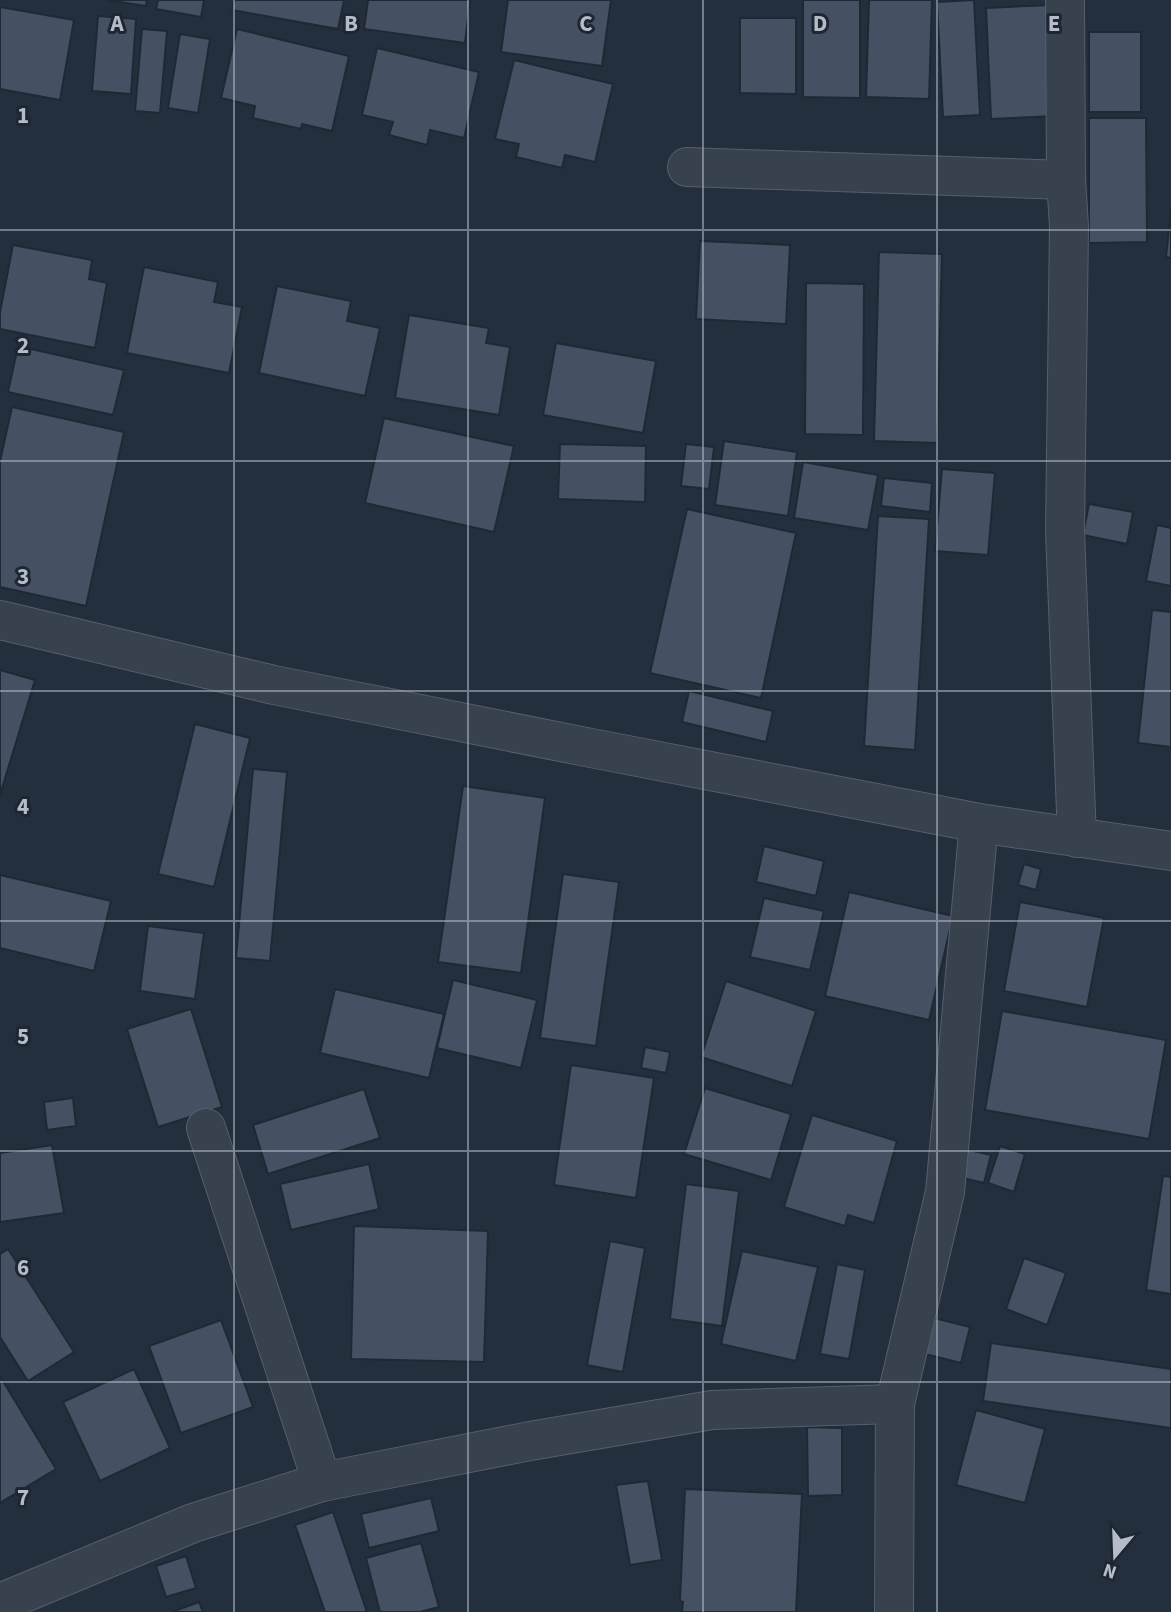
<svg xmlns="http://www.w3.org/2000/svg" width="1171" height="1612" viewBox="0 0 1171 1612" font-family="'Source Sans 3',sans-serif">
<rect width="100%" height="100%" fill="#242f3e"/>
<g fill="#455162" stroke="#1f2835" stroke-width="2">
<polygon points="107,0 147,0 146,6"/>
<polygon points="158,0 204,0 201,17 156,9"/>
<polygon points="234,0 344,0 338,29 232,10"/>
<polygon points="368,0 470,0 465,43 364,29"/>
<polygon points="508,0 611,0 602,66 501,52"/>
<polygon points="803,0 860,0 860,98 803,97"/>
<polygon points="869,0 932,0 929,99 866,97"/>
<polygon points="974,0 980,115 943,117 937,2"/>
<polygon points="1051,5 1057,116 991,119 986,8"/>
<polygon points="0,7 74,20 60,100 0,89"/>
<polygon points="98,16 136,19 131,94 92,91"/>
<polygon points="740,18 796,18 796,94 740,93"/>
<polygon points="142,29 167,31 160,113 135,111"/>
<polygon points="237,29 349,56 332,131 302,124 301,129 253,118 255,106 221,98"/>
<rect x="1089" y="32" width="52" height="80"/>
<polygon points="180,34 210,39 198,113 168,108"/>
<polygon points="377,48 479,72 464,138 430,130 427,145 389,135 393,122 362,115"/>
<polygon points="514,60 613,84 595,162 565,155 562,168 516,157 519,144 495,139"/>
<polygon points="1089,118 1146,118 1147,242 1089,243"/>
<polygon points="1171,209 1171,258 1166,257"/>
<polygon points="700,241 790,245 786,324 696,319"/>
<polygon points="13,245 92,260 89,279 107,283 95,348 0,329 0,312"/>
<polygon points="879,252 942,254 937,443 874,441"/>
<polygon points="144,267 218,282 214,302 242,307 229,373 127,353"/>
<polygon points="806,283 864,284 863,435 805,434"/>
<polygon points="277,286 351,301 347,321 380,328 365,396 259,373"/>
<polygon points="409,315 489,328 486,343 510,347 499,415 395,398"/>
<polygon points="556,343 656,361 643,433 543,415"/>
<polygon points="18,346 124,370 113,415 8,392"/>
<polygon points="12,407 124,432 86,606 0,587 0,461"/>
<polygon points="384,418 514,446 494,532 365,503"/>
<polygon points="724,441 797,452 788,516 715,505"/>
<polygon points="560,444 646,446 645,502 558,499"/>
<polygon points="686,444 714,447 709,489 681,486"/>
<polygon points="803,462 878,475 868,530 794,518"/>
<polygon points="942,469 995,473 988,555 935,551"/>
<polygon points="884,478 932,483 930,512 881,506"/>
<polygon points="1089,504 1133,512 1127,544 1083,535"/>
<polygon points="687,509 796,533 761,698 650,673"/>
<polygon points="878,516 929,519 915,750 864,746"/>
<polygon points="1157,525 1171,528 1171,586 1146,581"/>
<polygon points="1152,610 1171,612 1171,747 1138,743"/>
<polygon points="0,670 35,680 0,795"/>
<polygon points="689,691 773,711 766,742 682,722"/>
<polygon points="195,724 250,738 214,887 158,874"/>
<polygon points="253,769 287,772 270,961 236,958"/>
<polygon points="463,786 545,798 521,973 438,962"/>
<polygon points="764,846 824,861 816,896 756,882"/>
<polygon points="1024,864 1041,869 1036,890 1018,885"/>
<polygon points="563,874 619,882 596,1046 540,1038"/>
<polygon points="0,875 111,901 94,971 0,948"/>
<polygon points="849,892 953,916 929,1020 825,996"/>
<polygon points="764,898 824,911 810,970 750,957"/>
<polygon points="1020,902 1104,918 1087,1007 1004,991"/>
<polygon points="148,926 204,933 195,999 140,991"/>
<polygon points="453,980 537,1000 521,1068 437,1048"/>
<polygon points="726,981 816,1011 792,1086 701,1057"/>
<polygon points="335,989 444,1014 429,1078 320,1053"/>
<polygon points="191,1009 222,1107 158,1127 127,1029"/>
<polygon points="1002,1011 1166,1040 1149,1139 985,1110"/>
<polygon points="645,1047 670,1052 666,1073 641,1068"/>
<polygon points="571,1065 654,1078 636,1198 554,1185"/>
<polygon points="705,1088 791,1114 771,1180 684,1154"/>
<polygon points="364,1089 380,1138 268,1174 253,1125"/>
<polygon points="73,1098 76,1126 47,1130 44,1102"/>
<polygon points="812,1115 897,1141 874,1223 848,1215 845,1226 784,1207"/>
<polygon points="52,1145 64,1213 0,1222 0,1153"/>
<polygon points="1000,1146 1025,1154 1014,1192 988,1183"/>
<polygon points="960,1148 991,1155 984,1183 954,1176"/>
<polygon points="369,1164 379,1209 291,1230 280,1184"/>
<polygon points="1163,1176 1171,1177 1171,1294 1146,1290"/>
<polygon points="686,1184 739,1191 722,1326 670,1319"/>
<polygon points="354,1226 488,1231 484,1362 351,1359"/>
<polygon points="610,1241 645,1248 623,1372 587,1365"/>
<polygon points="8,1249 74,1352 28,1381 0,1337 0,1254"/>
<polygon points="742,1251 818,1267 796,1361 721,1344"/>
<polygon points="1024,1258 1066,1273 1047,1325 1006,1309"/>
<polygon points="837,1264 865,1270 849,1359 820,1354"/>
<polygon points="934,1318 970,1327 961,1363 925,1354"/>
<polygon points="221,1320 253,1407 181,1433 149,1346"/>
<polygon points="991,1343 1171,1369 1171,1428 983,1401"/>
<polygon points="134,1369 170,1448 100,1481 63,1402"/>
<polygon points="0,1376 56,1469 0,1503"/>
<polygon points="976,1410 1045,1429 1025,1503 956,1485"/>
<polygon points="807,1427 842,1428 842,1495 808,1496"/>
<polygon points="648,1481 662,1560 630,1565 616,1485"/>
<polygon points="685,1489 802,1494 796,1612 682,1612 683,1602 680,1601"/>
<polygon points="431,1498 439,1531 369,1548 361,1514"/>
<polygon points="333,1512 367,1612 325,1612 295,1525"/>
<polygon points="421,1543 439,1607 420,1612 380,1612 366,1558"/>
<polygon points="186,1556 196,1588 166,1597 156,1566"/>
<polygon points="199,1602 203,1612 172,1612"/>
</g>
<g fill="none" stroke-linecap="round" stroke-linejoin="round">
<g stroke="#565f6c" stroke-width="40">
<g id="minor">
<polyline points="1065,0 1066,180 1069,226 1065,531 1077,838"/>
<polyline points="687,167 1066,180"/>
<polyline points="0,620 274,685 586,747 979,823 1171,851"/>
<polyline points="206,1128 322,1482"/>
<polyline points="0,1603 193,1523 322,1482 530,1441 712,1410 895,1404"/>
<polyline points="894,1612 895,1404 945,1192 979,823"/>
</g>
</g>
<use href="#minor" stroke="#38414e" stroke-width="38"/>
</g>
<path fill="none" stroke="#b4bcc9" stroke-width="2" stroke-opacity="0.55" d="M 234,0 L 234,1612M 468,0 L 468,1612M 703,0 L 703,1612M 937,0 L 937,1612M 0,230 L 1171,230M 0,461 L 1171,461M 0,691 L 1171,691M 0,921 L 1171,921M 0,1151 L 1171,1151M 0,1382 L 1171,1382"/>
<g font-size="23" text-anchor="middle" font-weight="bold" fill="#b4bcc9" stroke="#1d2633" stroke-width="6" stroke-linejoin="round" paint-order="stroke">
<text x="117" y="31">A</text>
<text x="351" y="31">B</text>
<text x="586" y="31">C</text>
<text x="820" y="31">D</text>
<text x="1054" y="31">E</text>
<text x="23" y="123">1</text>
<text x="23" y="353">2</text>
<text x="23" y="584">3</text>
<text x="23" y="814">4</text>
<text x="23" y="1044">5</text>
<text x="23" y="1275">6</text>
<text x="23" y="1505">7</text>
</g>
<g transform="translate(1115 1556) rotate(199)" stroke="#1d2633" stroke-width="5" paint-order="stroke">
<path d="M0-5L12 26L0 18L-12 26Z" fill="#b4bcc9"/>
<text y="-10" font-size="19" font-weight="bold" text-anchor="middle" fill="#b4bcc9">N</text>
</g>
</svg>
